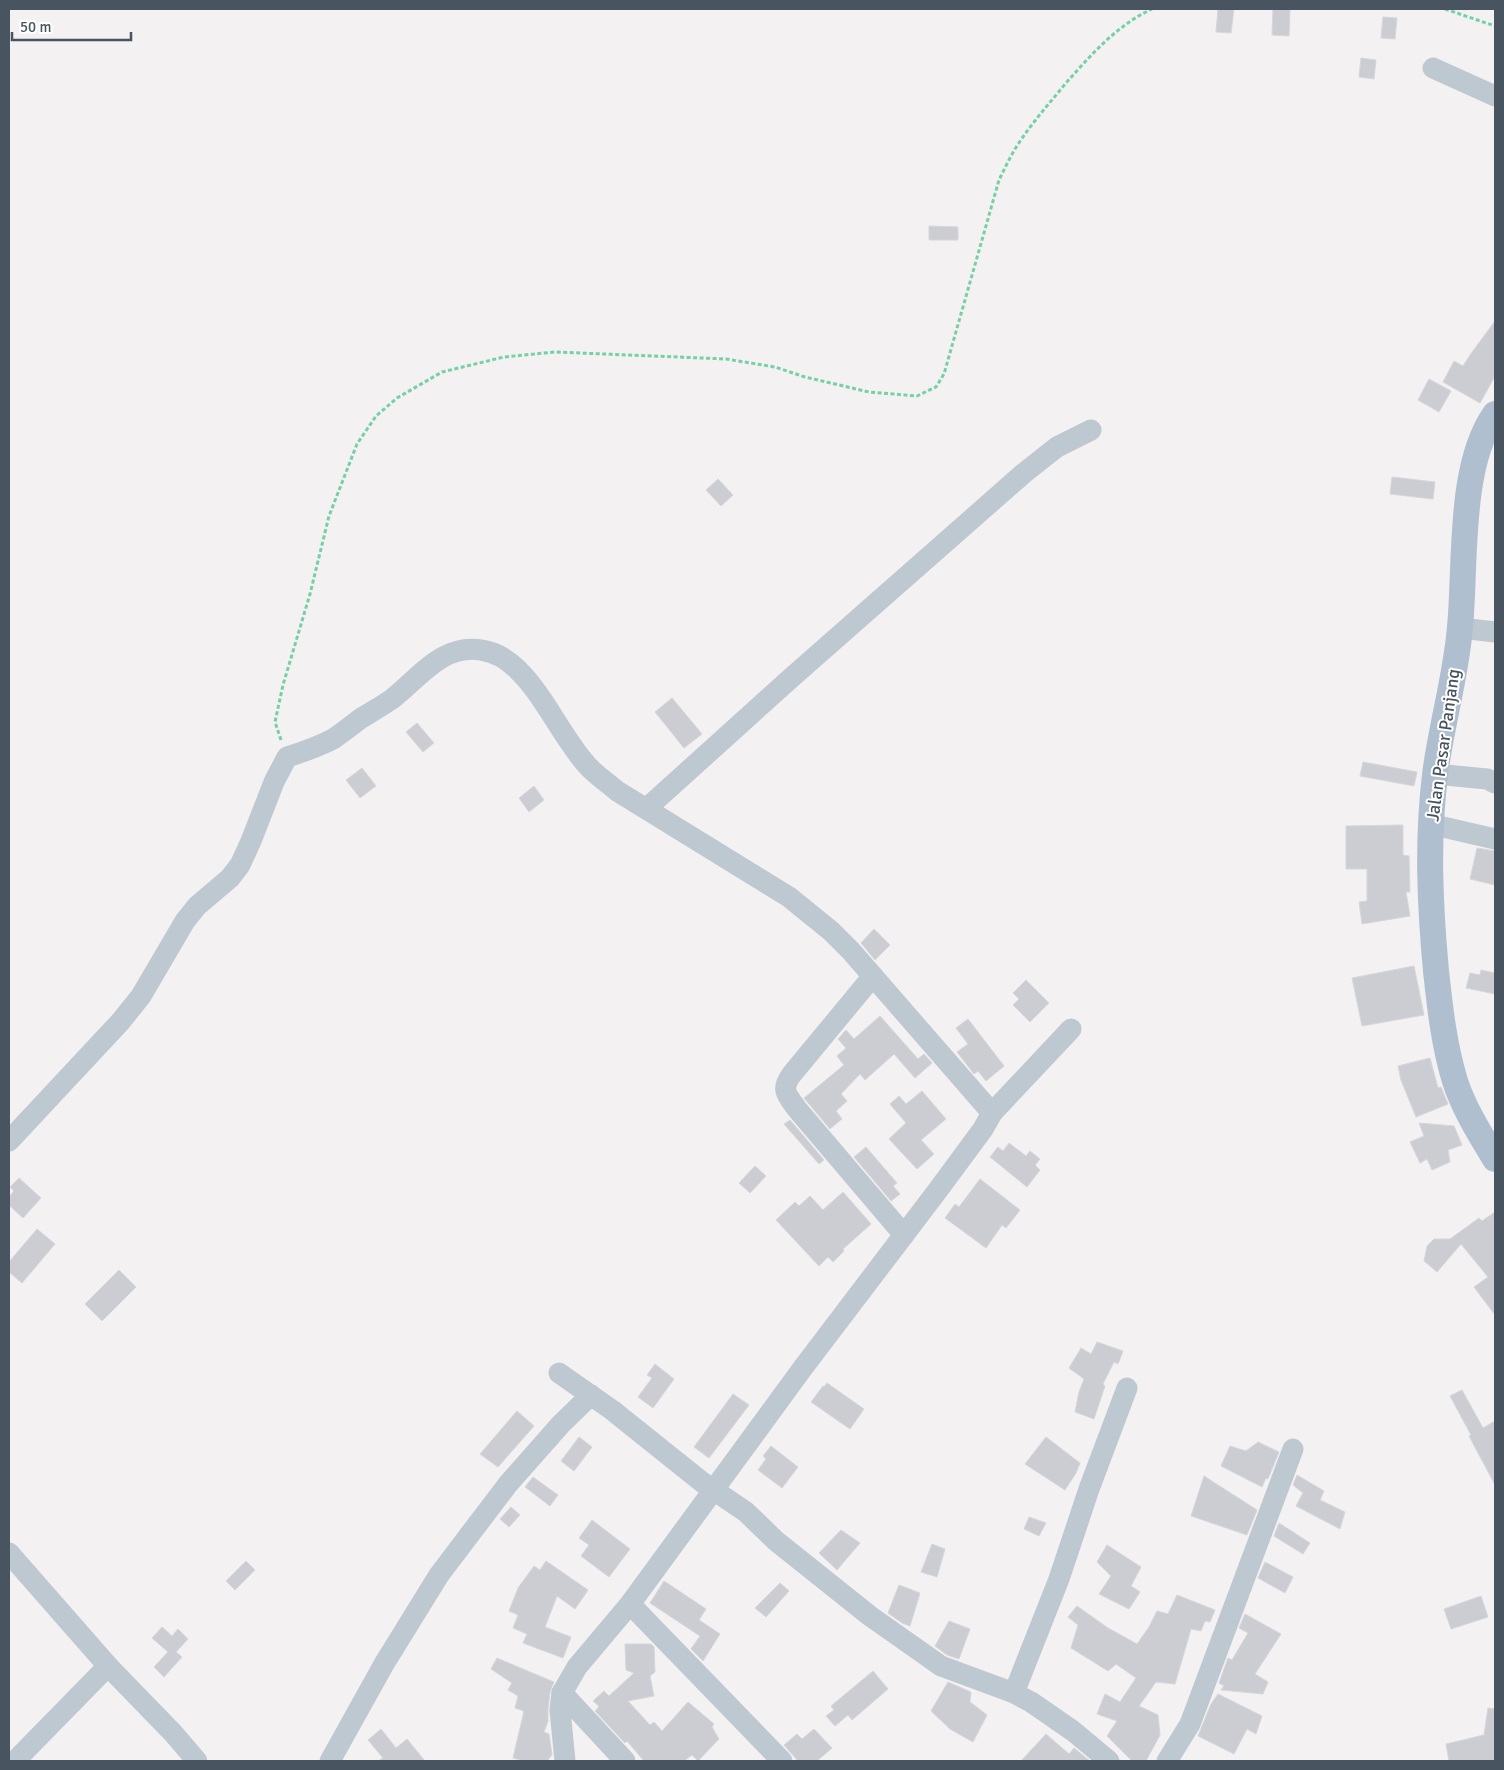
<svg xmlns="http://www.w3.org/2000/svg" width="1504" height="1770" viewBox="0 0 1504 1770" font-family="Signika,sans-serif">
<rect width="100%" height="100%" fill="#f3f1f1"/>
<g fill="#cbcdd3" stroke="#d5d7dc">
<polygon points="1218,9 1234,9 1231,33 1216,32"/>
<polygon points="1273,9 1290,9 1289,36 1272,35"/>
<polygon points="1383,17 1397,18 1395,39 1381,38"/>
<polygon points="1361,58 1376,60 1374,79 1359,77"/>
<polygon points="929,226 958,227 958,240 929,240"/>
<polygon points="1495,321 1495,376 1480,403 1443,382 1454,361 1463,366 1470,355"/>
<polygon points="1429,379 1451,391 1439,412 1418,400"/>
<polygon points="1392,477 1435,482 1433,499 1390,494"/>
<polygon points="718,479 733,495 721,506 706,490"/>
<polygon points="672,698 702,734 684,748 655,712"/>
<polygon points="417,723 434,743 423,752 406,732"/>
<polygon points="1363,762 1417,772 1414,786 1360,776"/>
<polygon points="362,768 376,786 360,798 346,780"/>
<polygon points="534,786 544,800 529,812 519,798"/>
<polygon points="1403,825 1403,855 1409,856 1410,892 1406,892 1410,916 1362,924 1359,902 1367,901 1367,869 1346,869 1346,826"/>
<polygon points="1477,848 1495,851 1495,885 1470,879"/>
<polygon points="874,929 890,945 875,960 861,943"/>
<polygon points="1414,966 1424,1015 1362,1026 1352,978"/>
<polygon points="1481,970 1495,973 1495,994 1466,988 1470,973 1480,975"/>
<polygon points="1026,980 1049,1003 1030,1022 1013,1005 1019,999 1013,993"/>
<polygon points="880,1016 918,1059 924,1054 932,1063 915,1078 894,1054 865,1080 860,1074 841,1094 847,1101 836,1111 842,1119 830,1129 804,1098 844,1065 837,1056 846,1048 838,1039 846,1030 854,1039"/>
<polygon points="968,1019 1004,1066 986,1081 978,1071 974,1074 957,1052 968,1044 956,1028"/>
<polygon points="1430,1058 1438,1088 1441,1087 1448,1104 1416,1117 1401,1080 1398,1066"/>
<polygon points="922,1091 946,1119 921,1140 934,1154 917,1169 889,1139 906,1123 890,1104 899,1096 906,1104"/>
<polygon points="790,1120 824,1160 819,1164 784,1124"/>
<polygon points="1419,1123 1454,1126 1462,1145 1448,1150 1450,1162 1432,1170 1427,1159 1420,1163 1410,1142 1424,1136"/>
<polygon points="1009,1143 1026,1156 1030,1151 1040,1159 1035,1165 1040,1170 1027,1187 990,1157 998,1147 1003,1151"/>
<polygon points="866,1147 897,1183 893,1186 900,1194 891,1201 854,1157"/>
<polygon points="755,1166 766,1176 750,1193 739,1183"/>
<polygon points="19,1178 41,1198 23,1218 9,1205 9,1197 14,1191 10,1187"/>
<polygon points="980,1179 1020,1210 1006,1228 1002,1225 986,1248 945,1218 955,1204 959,1207"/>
<polygon points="843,1192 871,1224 843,1249 844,1251 833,1262 828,1257 819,1266 776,1220 795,1202 799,1206 810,1196 823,1210"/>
<polygon points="1495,1212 1495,1315 1474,1287 1488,1277 1461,1244 1437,1272 1424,1261 1427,1246 1434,1239 1450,1239 1479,1218 1482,1221"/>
<polygon points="37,1229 55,1244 22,1283 9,1272 9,1262"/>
<polygon points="119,1270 136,1287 102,1321 85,1304"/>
<polygon points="1097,1342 1123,1351 1118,1364 1114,1362 1103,1384 1105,1386 1094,1419 1075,1412 1079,1392 1084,1379 1069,1368 1081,1348 1091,1354"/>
<polygon points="655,1364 674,1379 653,1408 638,1397 652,1378 647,1375"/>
<polygon points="827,1383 864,1409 850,1429 811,1402 823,1386 824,1387"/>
<polygon points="1462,1390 1483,1428 1495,1421 1495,1485 1469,1436 1471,1435 1450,1396"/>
<polygon points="733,1394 749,1405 709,1458 694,1447"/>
<polygon points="517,1411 534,1426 498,1467 480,1454"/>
<polygon points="579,1437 592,1447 574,1471 561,1461"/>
<polygon points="1046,1437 1080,1463 1076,1473 1065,1490 1025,1464"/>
<polygon points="1258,1442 1279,1452 1268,1479 1266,1478 1262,1487 1221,1466 1230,1446 1246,1451"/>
<polygon points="771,1446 798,1467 782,1488 758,1470 766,1459 763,1456"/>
<polygon points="1297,1475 1324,1491 1320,1500 1345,1512 1340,1529 1296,1506 1303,1493 1293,1485"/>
<polygon points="1204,1476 1257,1510 1247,1535 1191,1516"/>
<polygon points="533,1477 558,1495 550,1506 525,1487"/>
<polygon points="511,1507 520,1515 509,1527 500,1519"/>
<polygon points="1029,1517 1046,1523 1039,1536 1024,1529"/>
<polygon points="592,1520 630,1549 609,1577 581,1556 589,1545 579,1538"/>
<polygon points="1279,1523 1310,1543 1303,1554 1274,1536"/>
<polygon points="841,1530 860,1543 837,1570 819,1553"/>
<polygon points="932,1544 945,1549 937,1577 921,1572"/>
<polygon points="1107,1545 1141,1567 1131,1586 1140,1592 1129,1609 1099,1594 1111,1576 1097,1562"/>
<polygon points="246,1561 255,1570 235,1590 226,1581"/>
<polygon points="546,1561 588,1590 575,1609 557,1596 545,1627 571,1637 563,1658 523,1643 527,1634 513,1628 518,1615 509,1611 518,1588 534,1566 540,1570"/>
<polygon points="1265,1562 1293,1577 1285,1593 1258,1578"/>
<polygon points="664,1581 706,1609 699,1620 720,1634 703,1661 691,1649 700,1636 650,1603"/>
<polygon points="780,1583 789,1591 766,1617 755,1608"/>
<polygon points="899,1585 920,1593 910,1626 902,1623 888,1613"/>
<polygon points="1177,1595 1215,1610 1210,1622 1205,1621 1201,1631 1191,1629 1175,1684 1156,1682 1139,1706 1158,1715 1160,1735 1146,1761 1132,1761 1107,1736 1117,1721 1097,1714 1105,1694 1120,1702 1136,1678 1116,1664 1108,1671 1071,1648 1078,1625 1068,1617 1077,1606 1108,1628 1137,1644 1149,1627 1157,1611 1168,1614"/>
<polygon points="1481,1596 1488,1617 1451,1629 1444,1609"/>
<polygon points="1245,1614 1281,1634 1255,1674 1268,1682 1263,1694 1221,1690 1224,1686 1219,1683 1228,1658 1232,1660 1248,1633 1239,1628"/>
<polygon points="949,1621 970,1629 959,1659 947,1655 935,1646"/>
<polygon points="162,1627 172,1636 178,1629 188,1639 176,1652 182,1657 164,1677 154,1667 168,1652 152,1638"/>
<polygon points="625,1644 651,1644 654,1647 655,1672 650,1676 654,1696 628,1701 650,1725 654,1722 662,1731 688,1702 714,1724 712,1727 719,1739 698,1761 692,1755 684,1761 644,1761 627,1741 625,1743 595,1711 599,1707 598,1707 599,1706 593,1701 604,1691 609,1696 634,1673 626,1670"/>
<polygon points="497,1658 554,1682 550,1692 548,1709 548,1721 544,1732 549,1734 552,1755 547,1761 524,1761 513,1758 524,1711 515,1708 518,1696 508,1690 512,1683 491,1669"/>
<polygon points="873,1671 888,1689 852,1720 848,1715 835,1726 826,1716 834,1710 831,1706"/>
<polygon points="948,1682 971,1692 970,1702 987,1715 973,1742 950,1729 931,1711"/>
<polygon points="1218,1694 1262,1716 1256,1734 1247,1729 1234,1754 1198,1736 1211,1704"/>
<polygon points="1488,1708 1495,1709 1495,1761 1449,1761 1446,1744 1484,1735"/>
<polygon points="381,1729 396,1748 407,1739 425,1761 378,1761 383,1758 368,1740"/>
<polygon points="814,1729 832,1748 817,1761 798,1761 784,1745 797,1734 802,1739"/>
<polygon points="1046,1734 1069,1754 1074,1748 1090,1761 1021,1761"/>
</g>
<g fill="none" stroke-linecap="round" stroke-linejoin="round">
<g stroke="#76d0a6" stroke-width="3" stroke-dasharray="4 2.5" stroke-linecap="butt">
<polyline points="1445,9 1495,26"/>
<path d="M 281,740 L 275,722 L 283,685 L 310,594 L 329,516 L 357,444 L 376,416 L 397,398 L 442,372 L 504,357 L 555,352 L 726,359 L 775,367 L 805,377 L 869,392 L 917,396 L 936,387 L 944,374 L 999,180 C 1004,170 1009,159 1015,149 C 1030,125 1048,105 1066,83 C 1091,55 1117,25 1152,9"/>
</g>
<g stroke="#bec8d0" stroke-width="21">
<polyline points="1433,68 1495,96"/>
<polyline points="1460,628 1495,632"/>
<polyline points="1435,774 1487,779 1495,783"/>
<polyline points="647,808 791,678 1024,473 1057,447 1091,430"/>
<polyline points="1430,824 1495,839"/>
<path d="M 873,976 L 792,1074 C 780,1090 787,1095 797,1109 L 904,1235"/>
<polyline points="992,1113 1071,1029"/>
<path d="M 9,1141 L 121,1021 L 141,996 L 185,921 L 197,906 L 230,878 L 240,865 L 251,841 L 274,782 L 287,757 C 303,752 318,747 333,739 C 342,733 351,726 360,719 C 371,712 382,706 392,699 C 420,677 442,644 481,650 C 495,652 507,659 517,669 C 545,696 560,734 586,764 C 594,774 607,782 617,791 L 789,897 L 831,931 L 851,951 L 992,1113 L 983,1129 L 938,1190 L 802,1369 L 630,1604 L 577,1667 L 562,1693 L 560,1710 L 565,1761"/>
<polyline points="559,1373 612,1410 702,1482 746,1512 776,1541 870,1616 941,1666 1014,1693 1031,1702 1073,1731 1109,1761"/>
<polyline points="9,1553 108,1666 173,1733 197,1761"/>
<polyline points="630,1604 782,1761"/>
<polyline points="562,1693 625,1761"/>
<polyline points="1014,1693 1059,1579 1089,1489 1127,1388"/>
<polyline points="15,1761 108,1666"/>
<polyline points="330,1761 384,1664 439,1575 508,1484 561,1424 591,1395"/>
<polyline points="1167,1761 1190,1724 1293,1449"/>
</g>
<path stroke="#b0bfd0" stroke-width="26" d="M 1495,414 C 1458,466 1466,565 1460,627 C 1456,677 1441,726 1435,775 C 1427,841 1430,906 1436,971 C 1440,1008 1444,1045 1455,1081 C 1464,1109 1480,1134 1495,1159"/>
</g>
<g text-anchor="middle" stroke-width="4" stroke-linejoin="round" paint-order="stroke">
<g font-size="18" fill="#48545f" stroke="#fff">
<text transform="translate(1443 745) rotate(-82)" y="6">Jalan Pasar Panjang</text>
</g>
</g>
<rect width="1504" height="1770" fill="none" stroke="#48545f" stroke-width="20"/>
<path d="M12 32v8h119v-8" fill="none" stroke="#48545f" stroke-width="2.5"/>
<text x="20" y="32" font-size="15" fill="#48545f" stroke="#ffffff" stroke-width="4" paint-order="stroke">50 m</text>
</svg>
